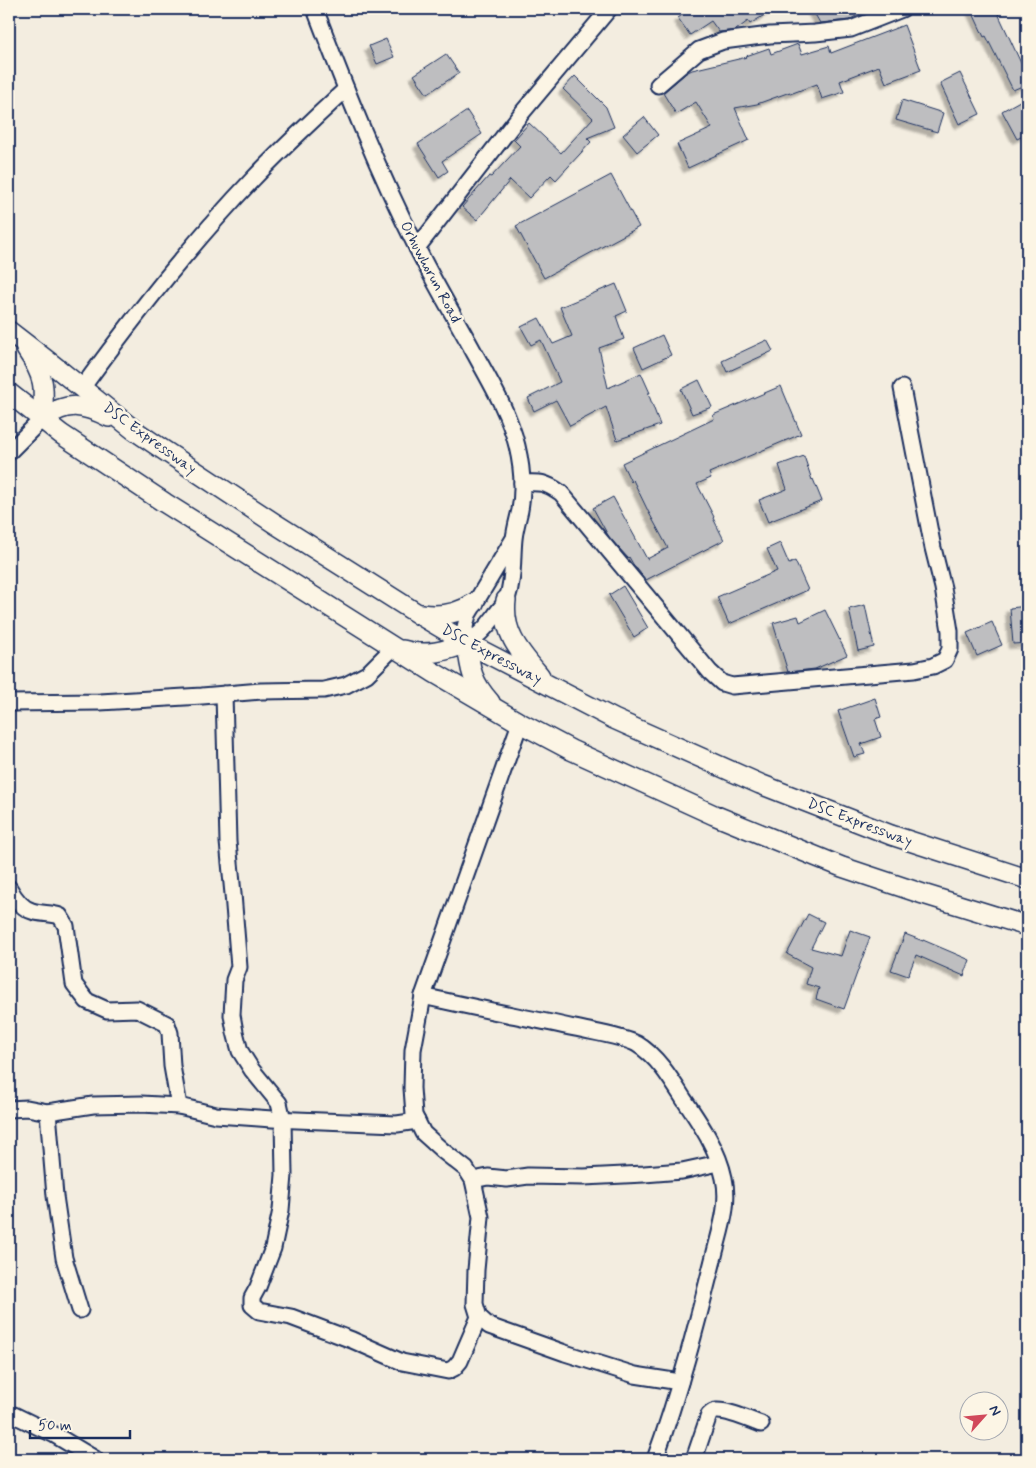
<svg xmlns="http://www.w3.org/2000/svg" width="1036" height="1468" viewBox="0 0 1036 1468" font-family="Mynerve,sans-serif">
<defs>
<filter id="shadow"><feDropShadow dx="-4.5" dy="4.5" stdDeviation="1" flood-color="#0004"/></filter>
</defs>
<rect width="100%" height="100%" fill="#f3ede0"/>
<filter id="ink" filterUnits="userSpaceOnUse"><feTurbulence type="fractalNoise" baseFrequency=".02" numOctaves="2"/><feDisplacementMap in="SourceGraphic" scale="10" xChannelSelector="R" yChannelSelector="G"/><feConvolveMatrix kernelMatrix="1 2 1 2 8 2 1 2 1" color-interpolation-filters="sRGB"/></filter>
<g filter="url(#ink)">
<g fill="#bebec0" stroke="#1b2f5e" filter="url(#shadow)">
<polygon points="691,9 774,9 750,24 748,21 736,30 719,32 711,21 690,35 678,18"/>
<polygon points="812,9 868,9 849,20 820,23"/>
<polygon points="971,9 996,9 1027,76 1027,84 1013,90 986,36 984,37"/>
<polygon points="904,25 921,70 886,83 879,66 840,81 844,92 822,99 817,84 790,94 790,92 757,104 735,108 749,140 688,168 677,144 712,128 696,102 676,114 663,93 686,73 692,70 747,57 746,56 769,48 771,54 798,44 802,54 829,46 831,53"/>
<polygon points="386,39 394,57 377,64 369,46"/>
<polygon points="446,54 459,73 427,94 414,75"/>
<polygon points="960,73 980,114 959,124 940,83"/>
<polygon points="575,76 606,107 614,127 587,138 591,142 556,180 551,175 529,198 510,180 477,220 462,207 489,176 491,177 520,146 514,140 529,123 561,153 593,118 563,89"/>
<polygon points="1027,97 1027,134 1017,139 1002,111"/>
<polygon points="902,100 943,113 937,132 896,120"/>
<polygon points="467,111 482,134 442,161 448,171 439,177 418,144"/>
<polygon points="644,117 658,135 637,152 623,135"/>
<polygon points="611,175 639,227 544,278 516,226"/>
<polygon points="616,284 627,311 616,316 624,339 599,348 608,388 641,373 650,393 648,393 660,425 617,440 606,407 570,426 556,400 534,411 528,398 560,382 541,340 531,345 521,327 539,318 553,344 572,336 560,307"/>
<polygon points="662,335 671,355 643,368 634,348"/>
<polygon points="767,340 773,351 727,372 722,361"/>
<polygon points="699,380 712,407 692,414 681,389"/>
<polygon points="781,386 801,434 709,473 711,478 697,484 714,517 713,518 724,540 646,580 633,564 629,557 628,558 609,537 593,508 613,497 647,559 668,548 648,511 633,480 631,482 622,463 714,419 713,415"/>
<polygon points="804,456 812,480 813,479 822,501 768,522 759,500 787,489 779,465"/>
<polygon points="780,543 789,564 795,561 808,590 729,624 717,597 777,571 767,549"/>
<polygon points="623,586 648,628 634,637 609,595"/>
<polygon points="865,605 874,647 858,651 849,609"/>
<polygon points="1027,606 1027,643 1013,644 1010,608"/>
<polygon points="825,610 847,655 815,669 788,672 773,623 798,616 800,622"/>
<polygon points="992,622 1002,645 977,656 967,633"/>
<polygon points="875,698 881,717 875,719 881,737 861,744 865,754 854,757 838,711"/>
<polygon points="808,914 824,922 811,948 841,956 850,930 870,937 844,1009 816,999 819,988 806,984 811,967 787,954"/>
<polygon points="905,934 923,941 923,940 970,960 964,976 916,955 908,976 891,970"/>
</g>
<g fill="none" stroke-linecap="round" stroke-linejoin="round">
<g stroke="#1b2f5e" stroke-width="19">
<g id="minor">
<path d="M 315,9 C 346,90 378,171 417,248 C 435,284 456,319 475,354 C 491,383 509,413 517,446 C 522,467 524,488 520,510 C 518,519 515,529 514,539 C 512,559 514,579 507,599 C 504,605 498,611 494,617 C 486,628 479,636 467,643 L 465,627 L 468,615 L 514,538"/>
<polyline points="658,85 699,50 723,41 770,35 815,33 851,29 902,9"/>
<polyline points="417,248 521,114 609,9"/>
<path d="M 82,388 C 135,315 191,244 253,179 C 282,148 314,119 346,89"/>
<polyline points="9,452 42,419"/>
<path d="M 522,483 C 541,482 545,482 561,493 L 710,672 L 722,683 L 732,686 L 914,670 L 933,666 L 945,660 L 950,649 L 950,631 L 943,588 L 933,548 L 902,388"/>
<polyline points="224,694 228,842 233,894 239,967 234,980 232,1015 235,1032 240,1051 252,1070 279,1103 283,1120 284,1175 281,1210 273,1248 258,1287 252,1298 252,1305 259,1311 291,1317 352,1340 402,1362 448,1371 454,1368 460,1361 479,1317"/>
<polyline points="9,703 100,702 202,696 261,691 324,690 346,685 367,674 394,647"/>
<polyline points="520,723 423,996 413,1050 412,1088 414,1115 423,1133 443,1151 466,1169 473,1180 481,1217 476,1270 475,1304 479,1317 489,1326 565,1353 635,1375 680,1382"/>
<path d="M 9,888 C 14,897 21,908 32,911 C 40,914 51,913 60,916 L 66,926 L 74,984 L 87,1001 L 107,1010 L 137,1009 L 167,1024 L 170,1033 L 172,1066 L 179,1106"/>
<path d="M 423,996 C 474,1008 524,1017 575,1028 C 592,1032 622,1036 637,1044 C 657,1056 671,1079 683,1098 C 700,1123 718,1149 724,1178 C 730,1205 720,1231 714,1256 C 697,1324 679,1393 655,1459"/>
<polyline points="9,1109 27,1108 48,1112 93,1105 141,1104 179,1106 216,1115 272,1119 397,1124 417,1121"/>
<polyline points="48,1112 55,1196 64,1258 80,1310"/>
<polyline points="473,1180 488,1177 507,1179 528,1176 584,1177 644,1174 682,1171 719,1163"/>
<polyline points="9,1415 14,1415 55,1435 95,1459"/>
<path d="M 694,1459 L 709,1415 C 711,1413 713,1411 716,1411 C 728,1410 750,1420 761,1424"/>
</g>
</g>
<g stroke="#1b2f5e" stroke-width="22">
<g id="major">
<polyline points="9,331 53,365 134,430 162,449 274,523 418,614 467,643 614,719 760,784 891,835 1027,879"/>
<path d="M 26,349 C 45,377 45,386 42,419"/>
<polyline points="9,393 61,434 165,503 433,672 520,723 571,750 646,784 714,815 768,837 842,867 923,894 1027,926"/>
<path d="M 42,419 C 67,401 82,404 109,417"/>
<path d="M 506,600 C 502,633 520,652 540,676"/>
<path d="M 421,614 C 441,617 458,614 474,603"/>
<path d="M 403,650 C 425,657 446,651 467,643 C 470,670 472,682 490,702"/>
</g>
</g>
<use href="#minor" stroke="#fcf5e5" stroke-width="15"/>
<use href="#major" stroke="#fcf5e5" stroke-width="19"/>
</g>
</g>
<g text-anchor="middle" stroke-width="5" stroke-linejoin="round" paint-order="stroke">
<g font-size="15" fill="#1b2f5e" stroke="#fcf5e5">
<text transform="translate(431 272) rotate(62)" y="5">Orhuwhorun Road</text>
<text transform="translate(150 438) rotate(36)" y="5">DSC Expressway</text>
<text transform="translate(492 654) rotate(28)" y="5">DSC Expressway</text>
<text transform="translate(860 822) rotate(21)" y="5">DSC Expressway</text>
</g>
</g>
<rect width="1036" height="1468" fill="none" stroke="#fcf5e5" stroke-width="30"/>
<rect x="15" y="15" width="1006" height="1438" fill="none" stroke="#1b2f5e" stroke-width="2" filter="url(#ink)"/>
<g transform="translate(984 1416) rotate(63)"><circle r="24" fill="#fcf5e5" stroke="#a2a6af"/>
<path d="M0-4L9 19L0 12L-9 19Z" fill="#d1495b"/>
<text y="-8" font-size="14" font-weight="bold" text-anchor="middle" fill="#1b2f5e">N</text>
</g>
<path d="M30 1430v8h100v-8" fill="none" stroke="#1b2f5e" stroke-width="2.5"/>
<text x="38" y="1430" font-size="15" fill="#1b2f5e" stroke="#fcf5e5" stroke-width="4" paint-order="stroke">50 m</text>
</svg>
